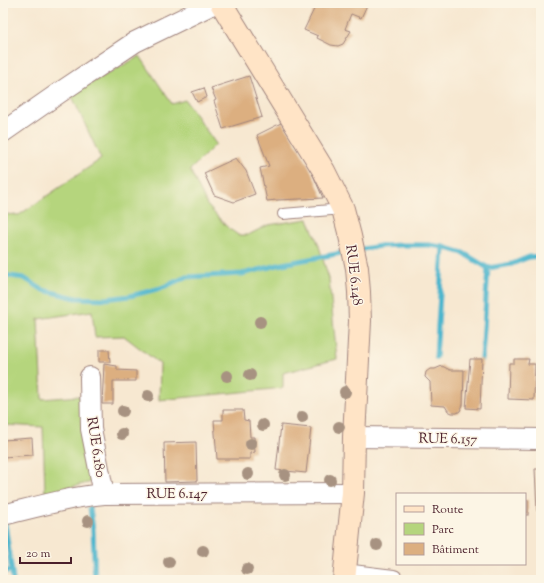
<svg xmlns="http://www.w3.org/2000/svg" width="544" height="583" viewBox="0 0 544 583" font-family="'Sorts Mill Goudy',serif">
<rect width="100%" height="100%" fill="#fcf5e5"/>
<filter id="ink" filterUnits="userSpaceOnUse"><feTurbulence type="fractalNoise" baseFrequency=".025" numOctaves="2"/><feDisplacementMap in="SourceGraphic" scale="8" xChannelSelector="R" yChannelSelector="G"/><feConvolveMatrix kernelMatrix="1 2 1 2 8 2 1 2 1" color-interpolation-filters="sRGB"/></filter>
<filter id="wash" filterUnits="userSpaceOnUse"><feTurbulence type="fractalNoise" baseFrequency=".012" numOctaves="4" result="noise"/><feDisplacementMap in="SourceGraphic" scale="16" xChannelSelector="R" yChannelSelector="G"/><feGaussianBlur stdDeviation="0.9" result="paint"/><feColorMatrix in="noise" values="0 0 0 0 0 0 0 0 0 0 0 0 0 0 0 0 0 1.4 0 .05"/><feComposite in="paint" operator="in"/></filter>
<g filter="url(#wash)">
<rect width="100%" height="100%" fill="#f7e8d1"/>
<polygon fill="#b5d57d" stroke="#807a54" points="140,56 172,104 185,100 216,144 190,170 207,205 226,226 238,235 248,235 268,225 308,219 318,243 329,279 337,359 283,373 283,388 159,400 160,364 124,336 95,337 92,311 38,319 42,399 80,396 92,482 45,493 43,427 3,425 3,214 19,215 101,159 71,94"/>
<g fill="none" stroke-linecap="round" stroke-linejoin="round">
<g stroke="#4eb6cd" stroke-width="5">
<polyline points="357,250 380,246 401,245 429,245 443,247 463,253 488,268 512,264 529,257 541,256"/>
<polyline points="3,275 24,278 43,290 76,298 105,299 130,296 161,288 186,277 242,274 282,264 347,252"/>
<polyline points="436,357 443,247"/>
<polyline points="482,359 488,268"/>
<polyline points="90,508 93,529 95,580"/>
<polyline points="5,523 13,580"/>
<polyline points="3,572 11,570"/>
</g>
</g>
<g id="blocks">
<g fill="#dcaf80">
<polygon points="317,3 368,3 361,18 351,14 345,29 351,31 343,44 338,46 331,45 317,38 318,36 304,30"/>
<polygon points="249,76 262,117 223,129 214,101 216,100 211,88"/>
<polygon points="204,88 207,97 197,102 192,92"/>
<polygon points="283,122 309,166 323,198 277,200 267,201 260,168 269,166 257,135"/>
<polygon points="236,158 246,171 255,194 234,202 214,195 204,173"/>
<polygon points="99,350 109,350 110,362 99,362"/>
<polygon points="470,359 482,359 480,409 466,408"/>
<polygon points="514,359 529,359 528,364 535,364 534,400 508,399 509,363 514,363"/>
<polygon points="104,364 117,366 117,370 136,371 136,381 113,381 113,404 102,404"/>
<polygon points="442,366 450,370 464,370 463,405 460,411 457,413 452,413 448,411 445,406 431,405 430,382 425,377 426,372 430,369 435,369"/>
<polygon points="223,410 243,410 244,420 249,421 250,437 254,437 255,452 250,453 250,459 217,459 214,420 223,420"/>
<polygon points="281,425 311,428 306,473 276,470"/>
<polygon points="32,438 33,455 3,457 3,440"/>
<polygon points="196,442 197,481 165,482 164,443"/>
<polygon points="535,469 541,469 541,511 537,511"/>
<rect x="525" y="500" width="3" height="15"/>
</g>
</g>
</g>
<g filter="url(#ink)">
<use href="#blocks" fill-opacity="0" stroke="#a0847e" stroke-width="1"/>
<g fill="none" stroke-linecap="round" stroke-linejoin="round">
<g stroke="#a0847e" stroke-width="12">
<polyline id="lane" points="283,214 343,209"/>
</g>
<g stroke="#a0847e" stroke-width="22">
<g id="street">
<polyline points="3,132 59,93 135,42 215,3"/>
<polyline points="90,377 91,429 104,494"/>
<polyline points="354,437 541,439"/>
<path d="M 3,515 C 36,507 70,497 104,494 L 353,493"/>
<polyline points="344,574 393,580"/>
</g>
</g>
<g stroke="#a0847e" stroke-width="24">
<polyline id="secondary" points="221,3 324,171 343,209 350,236 357,268 359,292 360,321 354,437 353,493 344,580"/>
</g>
<use href="#lane" stroke="#fff" stroke-width="10"/>
<use href="#street" stroke="#fff" stroke-width="20"/>
<use href="#secondary" stroke="#ffe4c6" stroke-width="22"/>
</g>
<g fill="#a79281">
<circle cx="260" cy="322" r="6"/>
<circle cx="250" cy="375" r="6"/>
<circle cx="227" cy="376" r="6"/>
<circle cx="345" cy="392" r="6"/>
<circle cx="148" cy="396" r="6"/>
<circle cx="123" cy="411" r="6"/>
<circle cx="302" cy="417" r="6"/>
<circle cx="263" cy="425" r="6"/>
<circle cx="339" cy="427" r="6"/>
<circle cx="122" cy="434" r="6"/>
<circle cx="251" cy="444" r="6"/>
<circle cx="248" cy="474" r="6"/>
<circle cx="285" cy="475" r="6"/>
<circle cx="330" cy="480" r="6"/>
<circle cx="88" cy="521" r="6"/>
<circle cx="377" cy="545" r="6"/>
<circle cx="203" cy="551" r="6"/>
<circle cx="169" cy="562" r="6"/>
<circle cx="247" cy="569" r="6"/>
</g>
</g>
<g text-anchor="middle" stroke-width="3" stroke-linejoin="round" paint-order="stroke">
<g font-size="14" fill="#4a1f2b" stroke="#fcf5e5">
<text transform="translate(355 275) rotate(83)" y="5">RUE 6.148</text>
<text transform="translate(448 438) rotate(1)" y="5">RUE 6.157</text>
<text transform="translate(97 447) rotate(81)" y="5">RUE 6.180</text>
<text x="177" y="498">RUE 6.147</text>
</g>
</g>
<rect width="544" height="583" fill="none" stroke="#fcf5e5" stroke-width="16"/>
<rect x="396" y="493" width="130" height="72" fill="#fcf5e5" stroke="#b59f9b"/>
<rect x="404" y="506" width="20" height="6" fill="#ffe4c6" stroke="#b59f9b"/>
<text x="432" y="513" font-size="12" fill="#4a1f2b">Route</text>
<rect x="404" y="523" width="20" height="12" fill="#b5d57d" stroke="#b59f9b"/>
<text x="432" y="533" font-size="12" fill="#4a1f2b">Parc</text>
<rect x="404" y="543" width="20" height="12" fill="#dcaf80" stroke="#b59f9b"/>
<text x="432" y="553" font-size="12" fill="#4a1f2b">Bâtiment</text>
<path d="M20 557v6h51v-6" fill="none" stroke="#4a1f2b" stroke-width="2"/>
<text x="26" y="557" font-size="12" fill="#4a1f2b" stroke="#fcf5e5" stroke-width="3" paint-order="stroke">20 m</text>
</svg>
